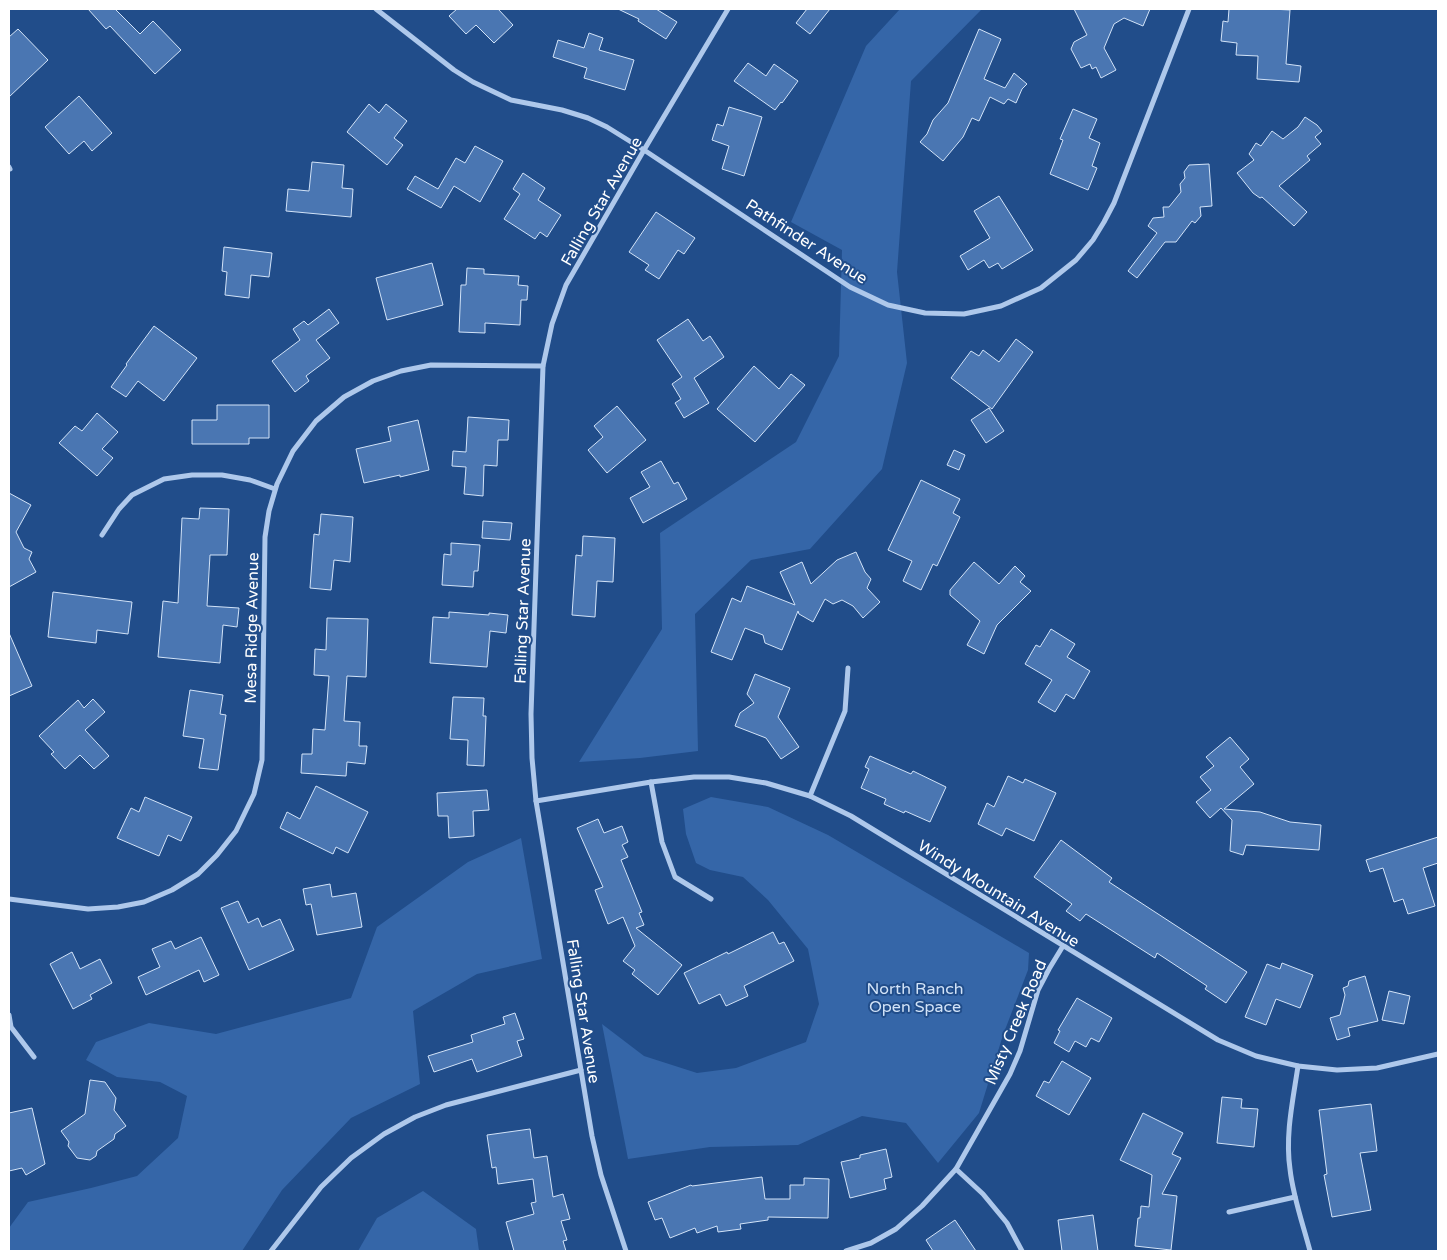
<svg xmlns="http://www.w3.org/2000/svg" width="1447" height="1260" viewBox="0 0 1447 1260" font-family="'Varela Round',sans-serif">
<rect width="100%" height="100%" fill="#214d8a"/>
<g fill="#3566a8">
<polygon points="900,9 982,9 911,81 897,272 907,363 882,469 810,549 751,560 695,614 698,751 640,758 579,762 662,629 660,533 796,442 839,356 842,250 791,222 866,46"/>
<polygon points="711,797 768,807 828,835 1029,953 1028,970 1003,1035 979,1113 938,1163 906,1123 862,1116 798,1145 710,1147 628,1159 602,1024 644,1056 697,1073 736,1068 806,1042 819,1004 808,949 768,900 743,877 710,870 696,863 686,834 683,809"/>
<polygon points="521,838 542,959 477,974 413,1011 420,1084 351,1118 282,1190 242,1251 9,1251 9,1228 28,1202 91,1188 137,1176 178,1138 187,1096 160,1082 117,1077 86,1060 96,1042 149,1023 216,1034 351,998 377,927 468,862"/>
<polygon points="423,1191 476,1229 479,1251 358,1251 377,1218"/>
</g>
<g fill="#4a76b2" stroke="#d2e3f8">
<polygon points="88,9 115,9 140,34 153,21 181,50 155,74 110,26 106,29"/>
<polygon points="457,9 498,9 513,25 494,43 476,25 466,34 449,16"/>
<polygon points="618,9 656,9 677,22 666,39 638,21 639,19"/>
<polygon points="807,9 830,9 810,34 796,23"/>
<polygon points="1074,9 1150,9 1143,26 1124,18 1114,24 1104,48 1116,70 1101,78 1096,67 1092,69 1090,64 1081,68 1071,49 1074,42 1087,35"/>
<polygon points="1229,9 1271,9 1290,10 1286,64 1301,66 1299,82 1257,79 1258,56 1236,55 1237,43 1221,41 1223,21 1228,22"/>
<polygon points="18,29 48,60 9,97 9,37"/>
<polygon points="979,29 1001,39 984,79 1005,88 1014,73 1027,84 1022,89 1016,103 1008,99 1004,104 990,97 979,121 972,118 963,137 943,161 920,142 927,134 933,120 948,103"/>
<polygon points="589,33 603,38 599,50 634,60 625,90 584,78 587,68 553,57 558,40 584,48"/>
<polygon points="748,63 766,76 774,64 798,81 782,103 781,102 775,110 734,81"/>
<polygon points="79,96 112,133 92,151 84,141 69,154 45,127"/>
<polygon points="369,104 379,113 386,104 407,121 394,138 403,145 387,165 347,132"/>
<polygon points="729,107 762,117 744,176 722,169 729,146 712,140 717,124 723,126"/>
<polygon points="1073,109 1097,119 1089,138 1100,143 1092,166 1097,168 1088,190 1050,174 1063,140 1060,139"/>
<polygon points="1305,117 1317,125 1322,131 1315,137 1321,144 1307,156 1310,160 1279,186 1307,212 1294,226 1262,197 1260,198 1253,193 1237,173 1254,160 1249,154 1256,143 1261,146 1272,131 1283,139 1298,127"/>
<polygon points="475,146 503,161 480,202 454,186 441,208 407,189 415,176 438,189 456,158 465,163"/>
<polygon points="312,162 344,165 342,188 353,189 351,217 286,211 288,189 309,191"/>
<polygon points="1209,164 1212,206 1200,207 1201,216 1195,223 1192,221 1176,242 1165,242 1137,278 1128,271 1157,233 1148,226 1153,218 1164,217 1163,207 1169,207 1181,192 1180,184 1185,178 1184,172 1189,165"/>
<polygon points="523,173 545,188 538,200 561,215 547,237 540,232 535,239 504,219 520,194 513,189"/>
<polygon points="999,196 1033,250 1002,269 998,263 989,268 984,260 968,270 960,256 990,238 974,211"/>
<polygon points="656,212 695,238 684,254 678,250 659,279 645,270 649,265 629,252"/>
<polygon points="224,247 272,253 269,277 251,275 249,298 225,295 227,272 222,271"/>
<polygon points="432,263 443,305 387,320 376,278"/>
<polygon points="467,268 484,269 484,274 519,276 518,285 528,286 527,300 521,300 520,325 485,323 485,333 459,332 461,285 466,285"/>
<polygon points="329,309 339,323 316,340 330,358 306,376 309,381 295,392 272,361 300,340 293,329 304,321 308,325"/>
<polygon points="688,319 703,341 710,336 724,357 694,378 709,403 684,418 675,403 681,399 672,384 682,377 657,340"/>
<polygon points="154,326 197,358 164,401 138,381 126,397 111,387 127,365 126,364"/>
<polygon points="1016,339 1033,352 992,409 951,378 971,351 979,356 983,350 999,362"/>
<polygon points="754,366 779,389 791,374 805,385 755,442 717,409"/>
<polygon points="217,405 269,405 269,438 249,438 249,444 192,444 192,420 217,420"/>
<polygon points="617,406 646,440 607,473 588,450 603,437 594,426"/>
<polygon points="989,408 1004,431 986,443 971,420"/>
<polygon points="97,413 118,432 102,449 113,458 97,476 59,443 75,426 82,431"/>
<polygon points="468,417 509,420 508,440 498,440 497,466 484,465 483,496 464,494 466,467 452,466 453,451 466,452"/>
<polygon points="418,420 429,470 400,477 400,475 364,483 356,449 391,441 388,427"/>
<polygon points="954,450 965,455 959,470 947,465"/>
<polygon points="661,461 674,484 678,482 687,499 643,523 630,498 650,487 641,472"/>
<polygon points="921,480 960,499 953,513 960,517 937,566 933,564 921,590 903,581 912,561 888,550"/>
<polygon points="9,493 31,505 16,532 24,548 32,552 29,559 36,572 9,587"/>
<polygon points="200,508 229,509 227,555 210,555 207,606 239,608 237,627 223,625 220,663 158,657 163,601 178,603 182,518 199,519"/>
<polygon points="321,514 353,517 350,562 334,560 331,590 310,588 314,534 319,535"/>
<polygon points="483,521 512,523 510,540 482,538"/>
<polygon points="583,536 615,538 613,582 597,581 595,617 572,615 576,555 582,556"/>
<polygon points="451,543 480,545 478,571 474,571 473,587 442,585 444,554 451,555"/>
<polygon points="856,552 865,572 871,579 867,588 880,602 863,618 853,606 842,600 833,604 825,599 813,622 799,614 798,611 782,650 765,643 763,635 745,628 732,660 711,652 732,598 741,602 747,586 795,605 780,572 802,562 811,584 837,560"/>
<polygon points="974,562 999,584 1015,566 1025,576 1020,582 1031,591 997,625 984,654 967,645 980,621 950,595 950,590"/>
<polygon points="53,592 132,602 128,634 97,630 96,643 48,637"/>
<polygon points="449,612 489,615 489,613 508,615 506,633 490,631 487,667 430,663 433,617 449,618"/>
<polygon points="327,618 368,619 366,677 347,676 344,721 360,722 359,746 367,746 365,764 347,762 346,776 301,773 302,754 312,754 313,729 325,730 329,676 314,675 315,649 326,650"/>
<polygon points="1051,629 1075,644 1067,657 1090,671 1074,699 1066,694 1055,712 1038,702 1052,680 1025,664 1036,645 1040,647"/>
<polygon points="9,633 32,686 9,696"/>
<polygon points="755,674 790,688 778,717 799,747 781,759 766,738 735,726 740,713 754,703 747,694"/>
<polygon points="190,690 223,695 220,714 226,715 218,770 199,768 204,739 183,736"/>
<polygon points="453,697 484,698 483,716 486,716 484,766 467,765 468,740 450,739"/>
<polygon points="93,699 105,712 85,730 109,756 94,769 80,755 65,769 51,754 54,752 39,736 78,700 84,708"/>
<polygon points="1230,737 1249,759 1240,767 1254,784 1224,809 1260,812 1290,822 1321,825 1319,850 1246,845 1243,855 1230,851 1232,820 1221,808 1210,818 1196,802 1211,790 1200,777 1214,766 1206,757"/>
<polygon points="870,756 911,774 913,771 946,787 930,822 905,811 904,813 884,804 886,799 861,788 869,769 865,767"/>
<polygon points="1008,776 1023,783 1025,779 1056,793 1034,841 1006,828 1002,836 978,824 987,803 994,807"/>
<polygon points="316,786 368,812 348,853 336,847 333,854 280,828 287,812 300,819"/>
<polygon points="487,790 489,810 473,811 474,836 449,838 448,816 438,816 437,793"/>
<polygon points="145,797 192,817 181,841 168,835 159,856 117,838 131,808 139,812"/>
<polygon points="598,819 604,833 622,826 628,842 622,845 628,857 621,860 642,912 639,913 644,925 636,928 682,965 658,995 632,974 635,970 623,961 635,946 623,917 608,924 595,890 603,887 577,828"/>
<polygon points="1438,837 1438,863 1423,868 1435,906 1408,914 1403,899 1394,902 1383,868 1370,872 1366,860"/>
<polygon points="1061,840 1112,878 1109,882 1247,972 1226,1003 1205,989 1207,986 1157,953 1155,958 1086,914 1080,921 1066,911 1072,904 1034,877"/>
<polygon points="330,884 332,897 356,893 362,927 317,935 311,904 306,905 303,889"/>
<polygon points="238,901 248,923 258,918 262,927 280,919 294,950 249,970 221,908"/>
<polygon points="773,932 779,944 784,942 794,961 744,986 748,996 726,1006 720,994 699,1004 684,973 727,952 728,954"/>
<polygon points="201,937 219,975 204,982 199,970 146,995 138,977 160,967 152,949 171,941 175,949"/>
<polygon points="72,952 80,969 100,959 112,983 90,995 92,999 73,1009 50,964"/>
<polygon points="1282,963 1313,975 1300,1008 1276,999 1266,1025 1245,1017 1267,964 1280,969"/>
<polygon points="1365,976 1378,1021 1348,1028 1350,1036 1337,1040 1330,1018 1340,1015 1345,995 1343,988 1348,986 1349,981"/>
<polygon points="1389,991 1410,996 1404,1024 1382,1020"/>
<polygon points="1077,998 1112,1018 1099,1042 1091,1038 1086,1047 1075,1041 1069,1052 1054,1043 1060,1031 1058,1030"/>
<polygon points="515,1013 524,1039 517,1041 522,1056 477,1072 472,1059 434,1072 428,1056 473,1042 471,1035 505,1024 503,1017"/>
<polygon points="1062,1061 1091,1078 1069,1115 1036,1096 1044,1081 1049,1083"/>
<polygon points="90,1080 105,1082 116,1098 114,1110 126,1126 115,1134 114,1139 97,1151 96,1156 90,1160 77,1158 68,1146 69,1142 61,1131 85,1114"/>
<polygon points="1222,1097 1242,1099 1241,1108 1258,1109 1254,1147 1217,1143"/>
<polygon points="1371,1104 1377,1151 1360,1153 1371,1210 1332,1217 1324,1175 1327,1174 1319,1110"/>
<polygon points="32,1108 45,1164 26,1175 22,1168 9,1171 9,1113"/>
<polygon points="1143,1113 1183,1133 1172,1154 1181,1158 1162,1194 1177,1196 1171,1250 1135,1246 1138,1218 1140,1218 1141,1206 1149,1207 1152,1175 1120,1160"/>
<polygon points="530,1129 534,1158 547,1156 553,1197 563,1194 570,1219 561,1221 567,1240 563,1241 566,1251 514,1251 506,1222 534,1214 531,1203 536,1202 533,1179 498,1184 496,1167 492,1168 487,1135"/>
<polygon points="886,1149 892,1177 884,1179 886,1189 850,1198 841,1162 860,1158 860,1155"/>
<polygon points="762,1177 765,1199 790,1199 790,1185 804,1185 804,1178 829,1179 828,1218 768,1217 768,1220 740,1224 741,1229 718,1232 717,1226 697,1233 695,1228 670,1238 662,1218 655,1220 648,1202 691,1185 692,1186"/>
<polygon points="1093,1215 1098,1251 1062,1251 1058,1220"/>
<polygon points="955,1220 976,1251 933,1251 926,1240"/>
</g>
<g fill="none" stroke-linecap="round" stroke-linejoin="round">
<g stroke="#aec8eb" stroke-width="5">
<polyline points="376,9 454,70 473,82 511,100 562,110 588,118 607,127 644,150 850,287 888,305 925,313 964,314 1001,306 1041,288 1076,260 1093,240 1104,222 1114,203 1189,9"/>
<polyline points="9,167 10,169"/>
<polyline points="102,535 119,509 132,495 164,479 192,475 222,475 250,480 275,489"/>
<polyline points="651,782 662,842 675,877 711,899"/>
<polyline points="810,796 845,711 848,668"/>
<polyline points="536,801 651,782 694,777 729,777 766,783 810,796 851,816 1218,1040 1256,1056 1298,1066 1337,1070 1377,1068 1438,1054"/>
<polyline points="9,899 88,909 118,907 144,902 172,890 198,874 217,855 236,831 254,794 262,760 265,537 269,511 277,484 293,451 316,421 344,397 373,381 401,371 431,365 543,366"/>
<polyline points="9,1015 11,1027 34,1057"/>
<path d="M 1298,1066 C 1293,1100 1285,1135 1290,1169 C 1293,1197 1303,1224 1310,1251"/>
<polyline points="956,1169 983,1194 1007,1223 1022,1251"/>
<polyline points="1229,1212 1295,1197"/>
<polyline points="271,1251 321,1187 351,1158 384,1134 415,1117 446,1105 581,1070"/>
<polyline points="626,1251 601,1175 592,1136 536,801 532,758 531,714 543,366 552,324 566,285 644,150 728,9"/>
<polyline points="846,1251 871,1243 896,1229 922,1206 956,1169 1010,1074 1020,1051 1038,990 1049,969 1063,946"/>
</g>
</g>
<g text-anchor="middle" stroke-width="4" stroke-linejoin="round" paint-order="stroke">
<g font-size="16" fill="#fff" stroke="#214d8a">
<text transform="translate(601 201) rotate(-60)" y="6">Falling Star Avenue</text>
<text transform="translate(807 241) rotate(33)" y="6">Pathfinder Avenue</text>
<text transform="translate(522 611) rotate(-88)" y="6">Falling Star Avenue</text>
<text transform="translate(251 628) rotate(-89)" y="6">Mesa Ridge Avenue</text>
<text transform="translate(999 893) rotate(32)" y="6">Windy Mountain Avenue</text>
<text transform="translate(584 1011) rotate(81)" y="6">Falling Star Avenue</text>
<text transform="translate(1015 1022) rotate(-67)" y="6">Misty Creek Road</text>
</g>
<g font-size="16" fill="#d2e3f8" stroke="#214d8a">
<text x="915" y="994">North Ranch<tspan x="915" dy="18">Open Space</tspan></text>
</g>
</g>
<rect width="1447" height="1260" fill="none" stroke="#ffffff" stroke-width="20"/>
</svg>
